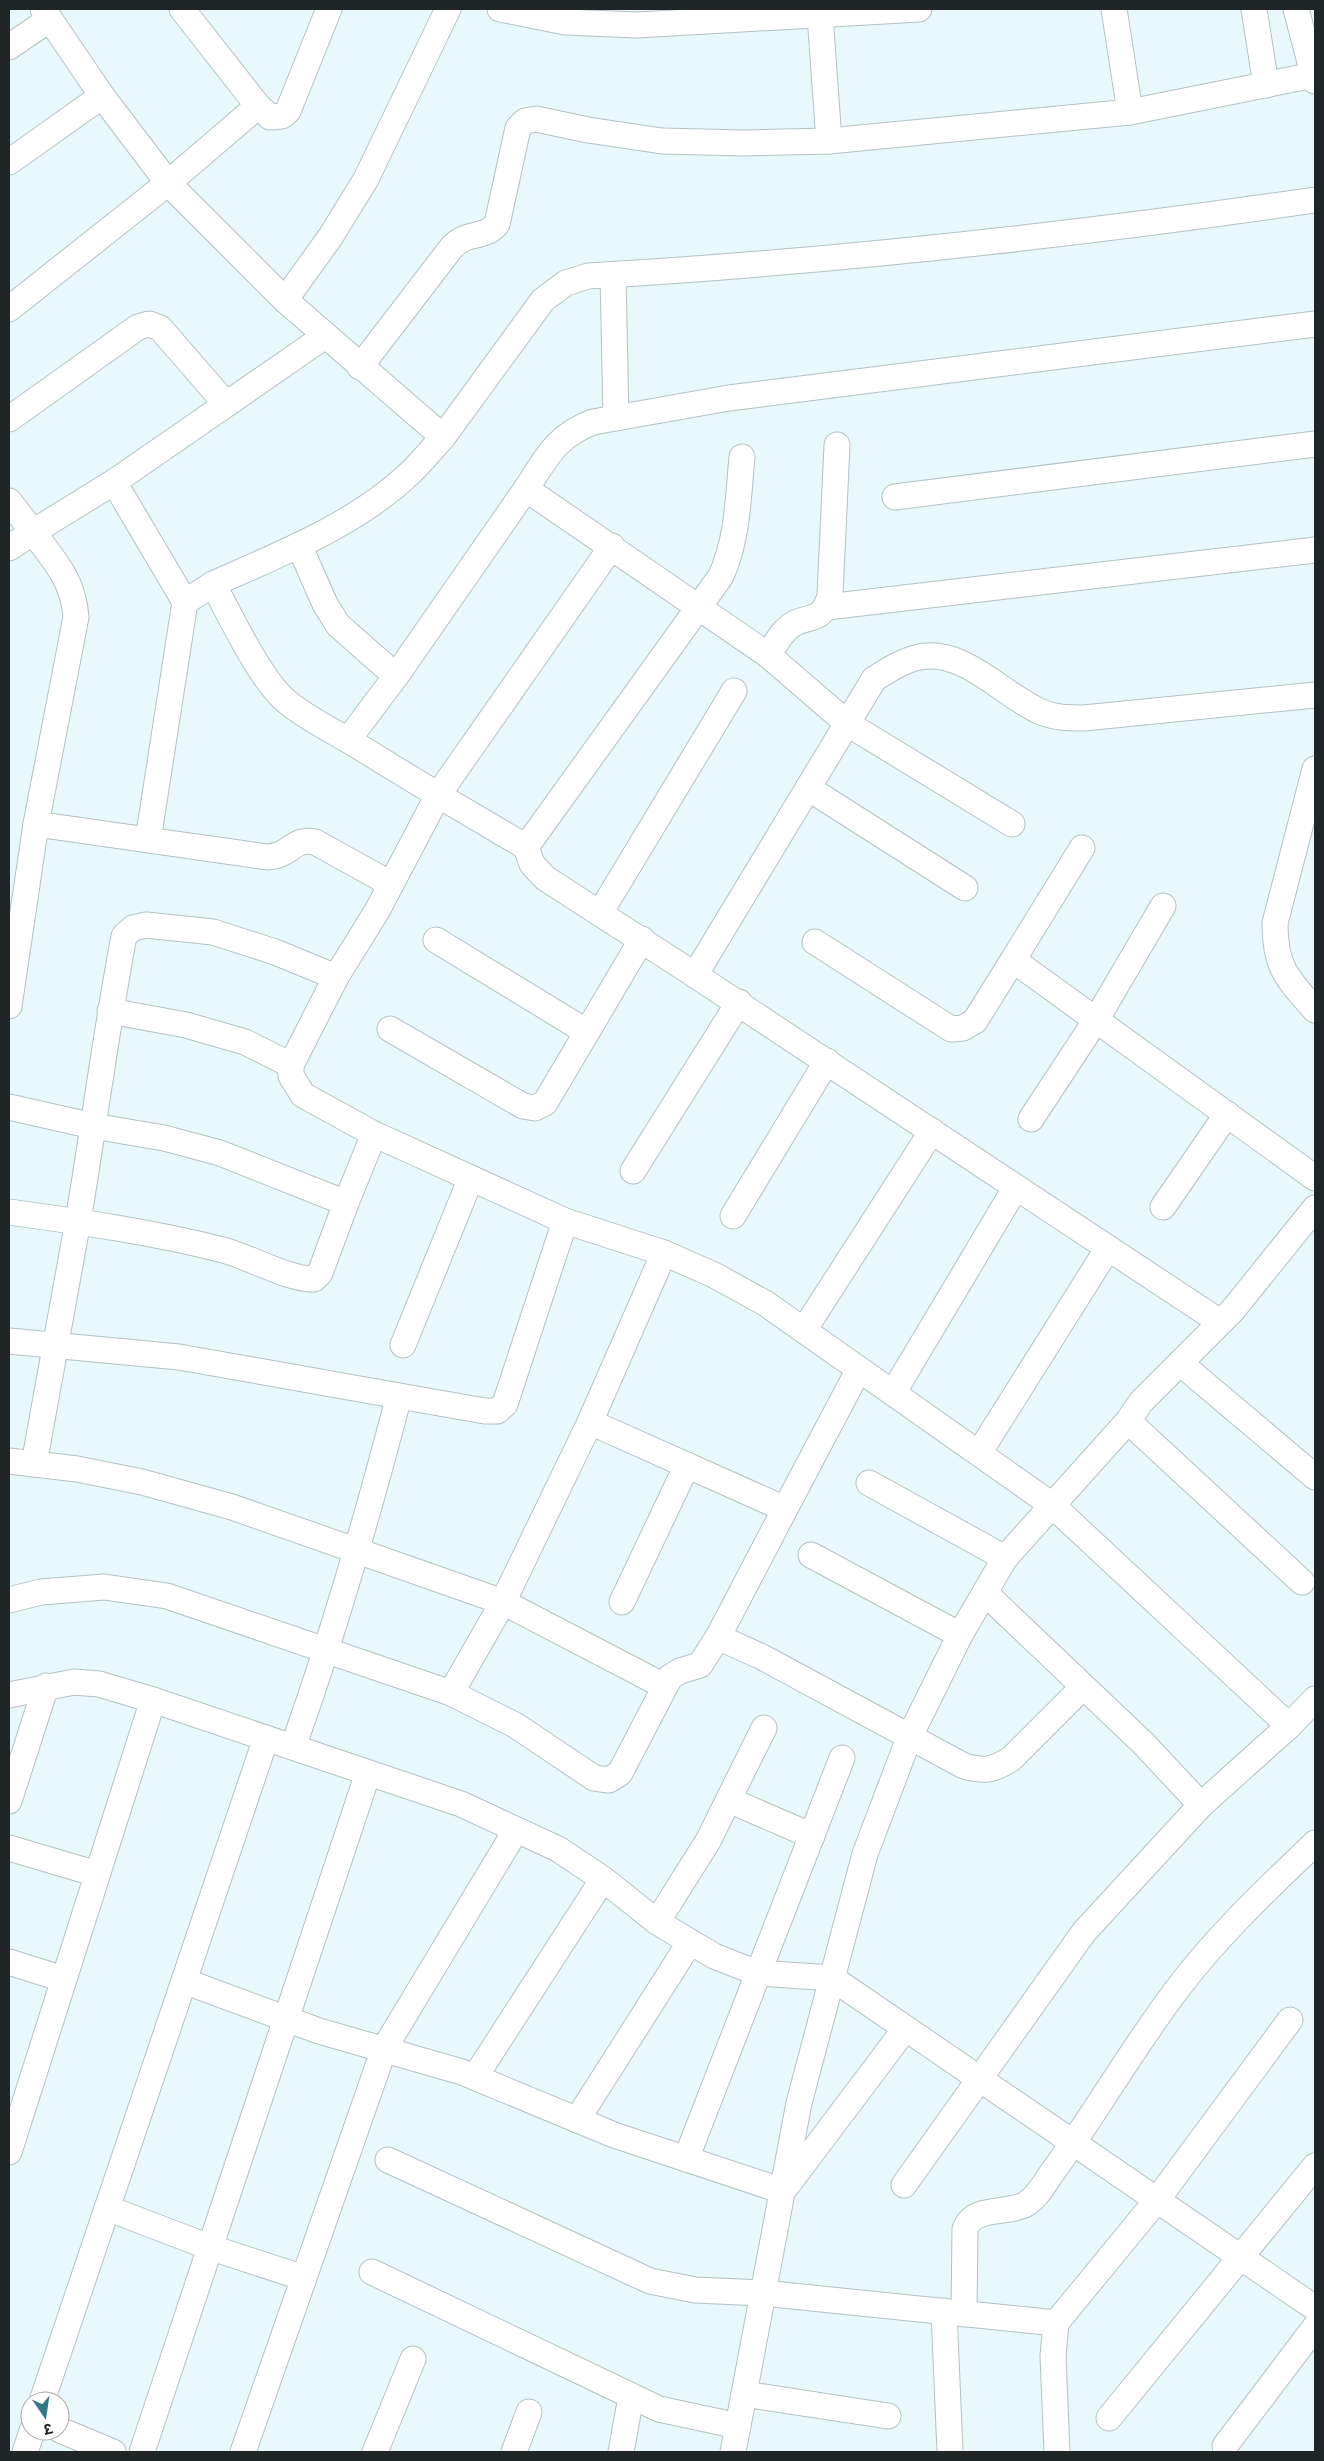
<svg xmlns="http://www.w3.org/2000/svg" width="1324" height="2461" viewBox="0 0 1324 2461" font-family="Poppins,'Noto Sans Devanagari',sans-serif">
<rect width="100%" height="100%" fill="#e9f8fc"/>
<g fill="none" stroke-linecap="round" stroke-linejoin="round">
<g stroke="#b3c1c5" stroke-width="27">
<g id="minor">
<path d="M 43,9 L 102,96 L 168,183 L 285,300 L 443,437 L 543,300 L 566,283 L 588,276 C 832,262 1073,235 1315,200"/>
<polyline points="182,9 258,106 270,117 282,116 288,111 329,9"/>
<polyline points="500,9 565,22 637,25 919,9"/>
<polyline points="1114,9 1130,112 1314,75"/>
<polyline points="1254,9 1266,85"/>
<polyline points="1296,9 1315,81"/>
<polyline points="820,15 829,141"/>
<polyline points="9,47 50,19"/>
<polyline points="9,162 102,96"/>
<polyline points="613,275 616,418"/>
<polyline points="285,300 331,236 366,179 448,9"/>
<polyline points="9,309 168,183 258,106"/>
<path d="M 360,367 L 452,247 C 469,230 483,240 497,224 L 518,128 L 525,121 L 536,119 L 588,130 L 662,141 L 744,143 L 829,141 L 1130,112"/>
<polyline points="9,419 138,327 149,324 160,328 226,404"/>
<polyline points="114,482 185,602"/>
<path d="M 526,489 C 547,457 556,436 593,422 L 729,398 L 1315,324"/>
<polyline points="895,497 1315,444"/>
<polyline points="9,501 33,532 9,548"/>
<polyline points="299,545 325,604 338,625 396,676"/>
<polyline points="612,546 438,795 348,740 396,676 526,489 768,655 848,724 1012,824"/>
<polyline points="827,607 1315,550"/>
<path d="M 768,655 C 774,647 779,636 787,629 C 804,612 822,627 830,595 L 837,445"/>
<path d="M 348,740 C 327,728 305,717 286,701 C 261,681 230,615 213,584 C 280,554 355,525 409,474 C 421,463 432,449 443,437"/>
<path d="M 1315,769 L 1275,923 C 1275,968 1287,978 1315,1010"/>
<polyline points="808,788 965,888"/>
<path d="M 36,824 L 76,617 C 73,579 55,562 33,532 L 114,482 L 325,336"/>
<path d="M 148,840 L 267,857 C 291,856 293,837 315,842 L 391,884"/>
<path d="M 526,847 L 721,576 C 738,538 738,498 742,457"/>
<polyline points="600,913 734,691"/>
<polyline points="436,940 587,1032"/>
<polyline points="815,942 951,1029 963,1028 975,1021 1013,960 1315,1178"/>
<polyline points="1013,960 1082,848"/>
<polyline points="9,1006 36,824 148,840 185,602 213,584"/>
<polyline points="110,1011 186,1025 245,1042 291,1065 291,1076 303,1095 374,1134 565,1221 664,1253 714,1275 765,1303 1052,1505 1289,1726"/>
<polyline points="390,1029 523,1106 535,1108 545,1103 642,939"/>
<polyline points="291,1065 336,977"/>
<polyline points="9,1107 93,1126 164,1138 220,1153 346,1203 374,1134"/>
<polyline points="1031,1119 1096,1020 1163,906"/>
<polyline points="633,1171 739,1002"/>
<polyline points="1163,1207 1227,1114"/>
<path d="M 9,1212 C 81,1222 153,1232 223,1250 C 250,1257 289,1280 314,1279 L 320,1273 L 346,1203"/>
<polyline points="733,1216 827,1061"/>
<path d="M 1220,1322 L 695,975 L 874,679 C 887,671 900,662 915,658 C 961,645 1001,694 1039,711 C 1054,718 1068,718 1084,718 L 1315,695"/>
<polyline points="804,1330 932,1131"/>
<path d="M 9,1341 L 179,1357 L 399,1396 C 368,1515 334,1632 293,1747"/>
<polyline points="403,1345 471,1178"/>
<polyline points="1180,1363 1315,1477"/>
<polyline points="893,1393 1016,1187"/>
<polyline points="399,1396 485,1411 497,1411 505,1404 565,1221"/>
<polyline points="1128,1421 1302,1582"/>
<polyline points="590,1422 664,1253"/>
<polyline points="979,1453 1108,1248"/>
<polyline points="9,1461 77,1469 142,1482 232,1507 503,1602 664,1686"/>
<path d="M 34,1464 C 48,1383 63,1302 78,1221 C 94,1126 106,1031 124,936 L 133,928 L 146,925 L 213,932 L 275,952 L 336,977 L 377,911 L 438,795 L 526,847 L 532,864 L 545,878 L 695,975"/>
<polyline points="869,1483 1005,1558"/>
<polyline points="785,1509 859,1369"/>
<polyline points="811,1555 960,1635"/>
<polyline points="985,1593 1143,1743 1201,1805"/>
<path d="M 9,1600 L 41,1592 L 104,1587 L 167,1596 L 451,1693 L 503,1602 L 590,1422 L 785,1509 L 718,1637 L 762,1657 L 964,1766 C 985,1772 993,1770 1011,1759 L 1083,1687"/>
<polyline points="622,1602 687,1465"/>
<polyline points="451,1693 515,1725 594,1778 609,1780 620,1773 670,1677 680,1671 700,1665 718,1637"/>
<polyline points="9,1695 74,1682 99,1684 153,1700 461,1804 558,1849 603,1879 657,1922 714,1956 757,1973 832,1978 1315,2308"/>
<polyline points="729,1800 812,1836"/>
<polyline points="9,1801 46,1686"/>
<polyline points="9,1848 97,1874"/>
<polyline points="657,1922 708,1841 764,1728"/>
<polyline points="9,1962 63,1979"/>
<polyline points="184,1981 319,2031 462,2072 614,2135 783,2191 905,2029"/>
<polyline points="475,2077 603,1879"/>
<polyline points="577,2120 690,1942"/>
<polyline points="9,2152 153,1700"/>
<polyline points="686,2159 842,1758"/>
<polyline points="388,2160 650,2281 695,2290 763,2293 1056,2323"/>
<polyline points="904,2185 1084,1932 1201,1805 1289,1726 1315,1699"/>
<polyline points="107,2208 209,2247 304,2278"/>
<polyline points="372,2272 659,2409 738,2426"/>
<polyline points="944,2311 950,2452"/>
<path d="M 964,2314 L 965,2229 C 973,2206 1005,2214 1024,2205 C 1035,2200 1043,2186 1049,2177 C 1093,2117 1130,2052 1175,1992 C 1216,1937 1266,1890 1315,1843"/>
<polyline points="744,2394 888,2416"/>
<polyline points="42,2401 266,1738"/>
<polyline points="1109,2418 1315,2166"/>
<polyline points="60,2430 113,2452"/>
<polyline points="1225,2446 1315,2327"/>
<polyline points="25,2452 32,2431"/>
<polyline points="142,2452 368,1773"/>
<polyline points="243,2452 384,2049 516,1830"/>
<polyline points="375,2452 413,2359"/>
<polyline points="514,2452 529,2412"/>
<polyline points="621,2452 631,2397"/>
<polyline points="733,2452 799,2103 865,1854 909,1738 960,1635 1005,1558 1128,1421 1141,1402 1232,1311 1315,1208"/>
<polyline points="1057,2452 1053,2356 1056,2323 1157,2200 1290,2020"/>
</g>
</g>
<use href="#minor" stroke="#fff" stroke-width="25"/>
</g>
<rect width="1324" height="2461" fill="none" stroke="#202627" stroke-width="20"/>
<g transform="translate(45 2416) rotate(167)"><circle r="24" fill="#ffffff" stroke="#a6a8a9"/>
<path d="M0-4L9 19L0 12L-9 19Z" fill="#327785"/>
<text y="-8" font-size="14" font-weight="bold" text-anchor="middle" fill="#202627">उ</text>
</g>
</svg>
